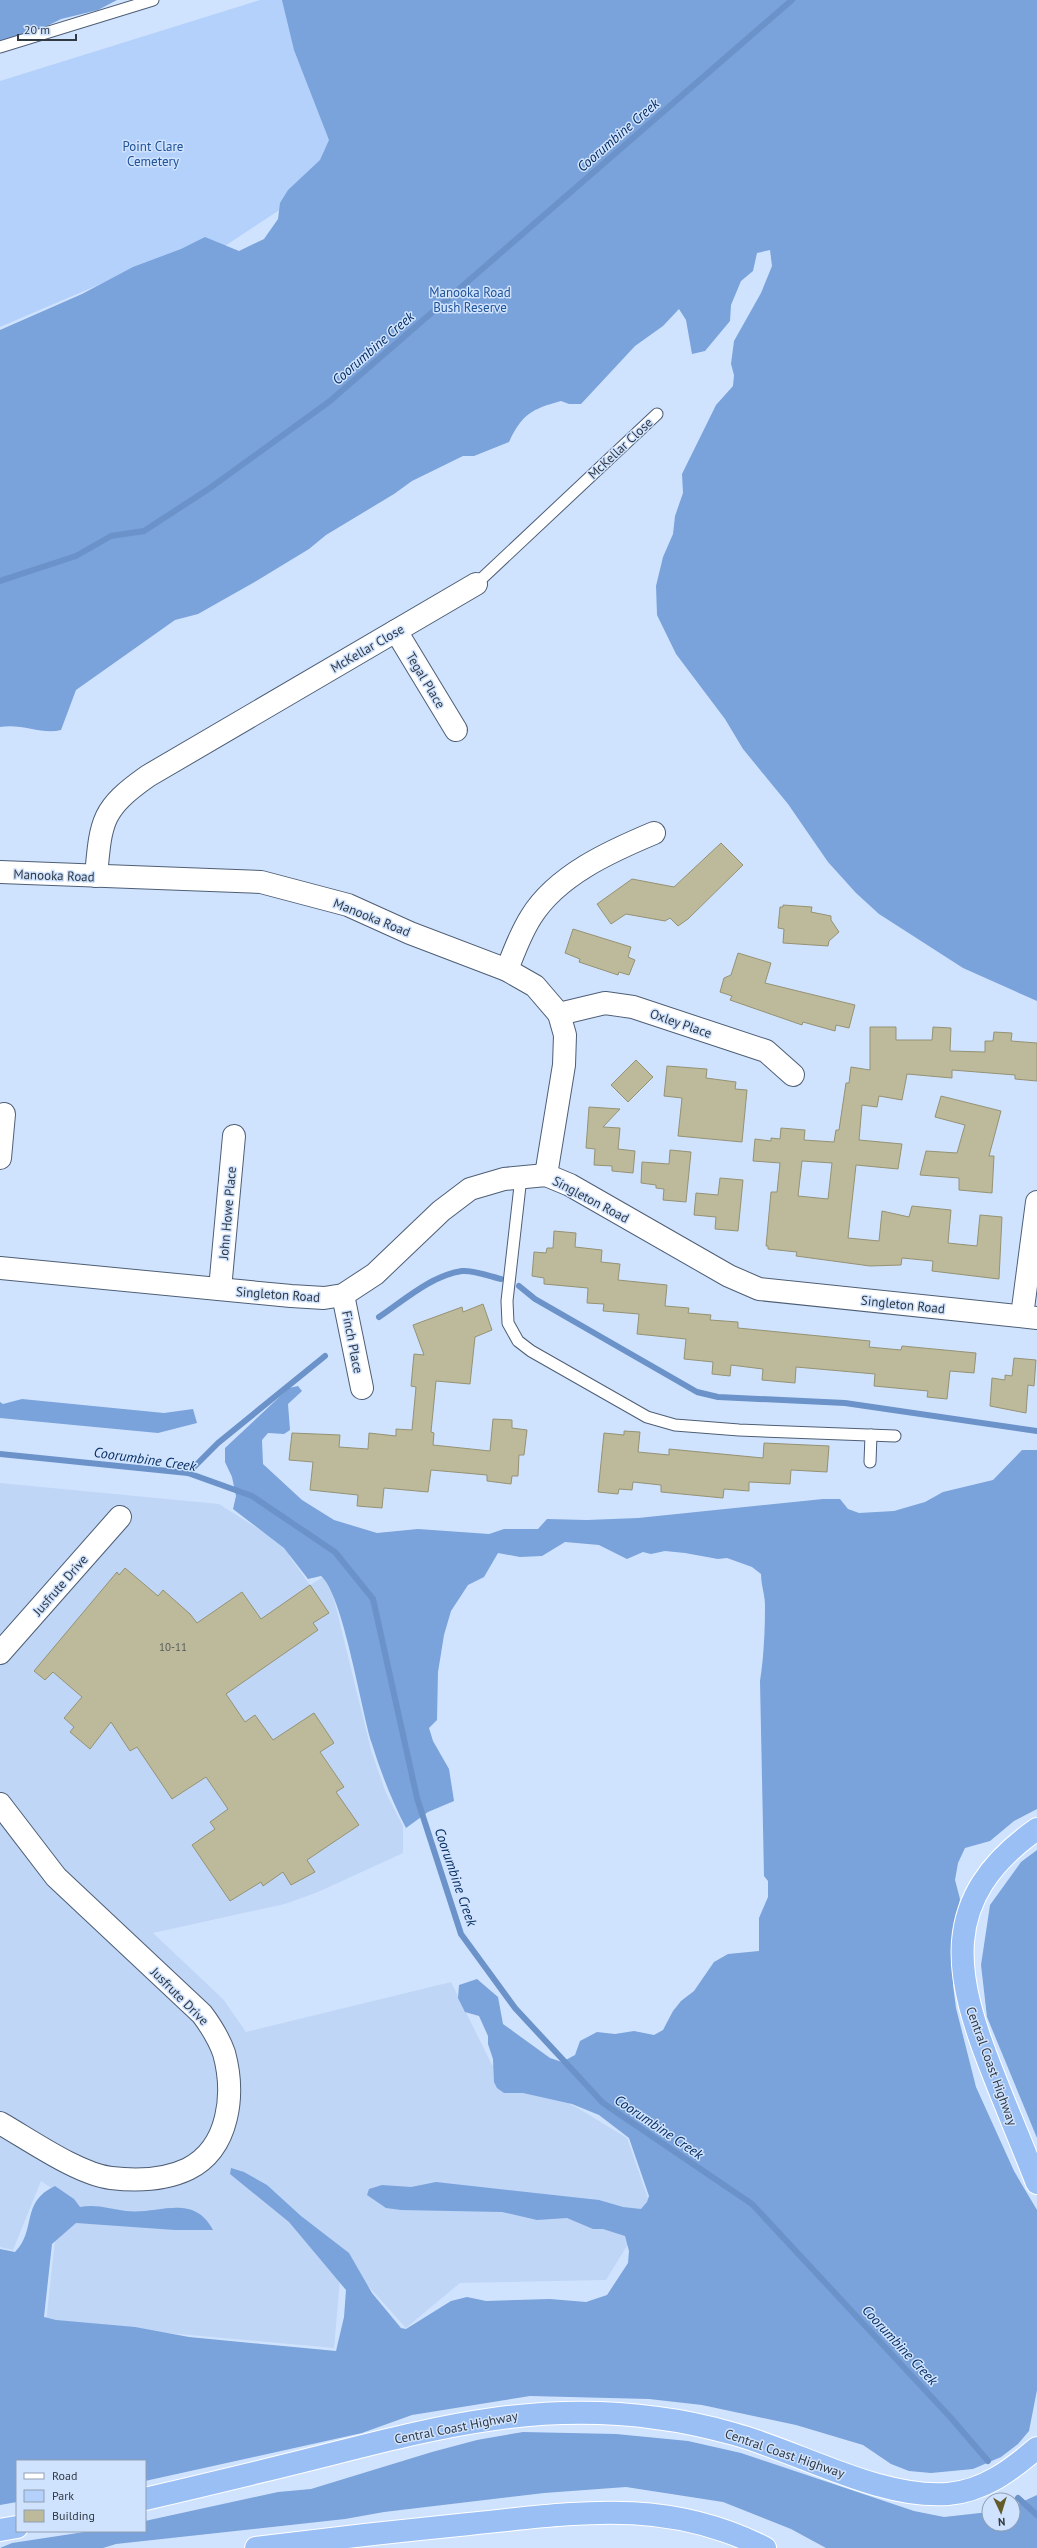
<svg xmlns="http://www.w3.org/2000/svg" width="1037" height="2548" viewBox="0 0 1037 2548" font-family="'PT Sans',sans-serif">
<rect width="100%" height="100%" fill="#d0e3fe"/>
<polygon fill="#bfd6f6" points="0,1483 219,1504 287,1547 290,1557 310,1585 323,1577 332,1591 371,1750 386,1793 403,1826 403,1853 318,1892 285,1904 153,1933 223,1999 246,2032 451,1982 492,2065 576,2107 627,2138 651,2207 606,2280 460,2283 406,2328 342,2257 334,2348 46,2322 60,2194 41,2181 13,2250 0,2247"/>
<polygon fill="#b4d1fb" points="260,0 357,0 345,167 193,267 131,271 0,327 0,81"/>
<g fill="#7aa2db">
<polygon points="0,0 117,0 98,10 61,19 33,33 0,43"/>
<path d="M 282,0 L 1037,0 L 1037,1001 L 963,968 L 879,914 L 856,893 L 828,862 L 788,804 L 743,749 L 725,719 L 676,654 L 657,615 L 656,586 L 663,557 L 673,534 L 675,516 L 683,493 L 682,474 L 716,405 L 733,386 L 734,375 L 731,364 L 734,341 L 761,293 L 772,266 L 770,250 L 757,253 L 753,271 L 741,281 L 731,305 L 730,321 L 705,351 L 692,354 L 686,320 L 679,309 L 663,326 L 635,346 L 581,404 L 569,404 L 561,401 C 532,409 522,414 509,442 L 474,456 L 463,456 L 412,481 L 394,494 L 326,535 L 309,549 L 258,580 L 198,614 L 175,620 L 76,690 L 61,730 C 42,735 22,723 0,727 L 0,330 L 82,294 L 133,267 L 181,249 L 205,237 L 239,251 L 264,239 L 278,219 L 280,203 L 288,190 L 320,160 L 329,140 L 294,50 Z"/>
<path d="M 298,1386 L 302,1391 L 288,1404 L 290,1430 L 284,1434 L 268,1433 L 262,1440 L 263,1464 L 302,1500 L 334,1520 L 377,1533 L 418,1529 L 489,1534 L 504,1529 L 538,1529 L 547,1519 L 587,1520 L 638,1518 L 823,1499 L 840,1499 L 848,1509 L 859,1513 L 894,1511 L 925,1502 L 943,1492 L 993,1480 L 1022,1450 L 1037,1450 L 1037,1809 L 1014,1821 L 990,1841 L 965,1848 L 958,1863 L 955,1880 L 960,1899 L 953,1939 L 953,1985 L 956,2008 L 976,2087 L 1014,2171 L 1037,2210 L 1037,2390 L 1029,2431 L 1018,2444 L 1001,2457 L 973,2469 L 931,2473 L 909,2471 L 891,2464 L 863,2445 L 796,2425 L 702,2405 L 649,2399 L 530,2396 L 412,2415 L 362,2433 L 145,2481 L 145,2461 L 17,2461 L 17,2502 L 0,2505 L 0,2249 L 15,2252 C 37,2230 20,2202 55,2186 L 74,2199 L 80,2207 C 97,2204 110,2209 126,2211 C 158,2215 193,2192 213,2230 L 175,2230 L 76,2223 L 52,2244 L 44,2317 L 56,2320 L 135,2327 L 189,2337 L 336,2351 L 344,2317 L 346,2290 L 289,2222 L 230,2174 L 231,2168 L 244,2172 L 267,2185 L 301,2216 L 349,2253 L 372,2293 L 401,2328 L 406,2329 L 451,2301 L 467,2297 L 486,2301 L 550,2299 L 586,2302 L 607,2295 L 628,2263 L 629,2251 L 625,2236 L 603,2229 L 593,2229 L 567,2218 L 537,2220 L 502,2212 L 401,2210 L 386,2208 L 367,2195 L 369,2189 L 382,2185 L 411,2187 L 436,2182 L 599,2200 L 623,2207 L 641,2209 L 647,2202 L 649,2196 L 629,2138 L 599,2115 L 572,2104 L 523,2093 L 504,2093 L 497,2088 L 494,2082 L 493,2059 L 488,2044 L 488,2036 L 479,2016 L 465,2012 L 458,1998 L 459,1985 L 477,1979 L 498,1997 L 503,2024 L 550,2058 L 562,2062 L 575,2055 L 580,2041 L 597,2032 L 615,2034 L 634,2031 L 654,2035 L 663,2030 L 673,2011 L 681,2001 L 694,1991 L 714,1962 L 728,1954 L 759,1951 L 759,1918 L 768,1897 L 768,1881 L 764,1876 L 760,1681 C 764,1655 765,1630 765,1605 C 765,1595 761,1585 761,1574 L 752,1567 L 727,1558 L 718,1559 L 685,1553 L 665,1551 L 651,1554 L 643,1552 L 627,1559 L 599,1545 L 565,1542 L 542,1556 L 520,1557 L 498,1553 L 484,1577 L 468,1585 L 451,1611 L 444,1635 L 438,1672 L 437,1720 L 429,1728 L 433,1741 L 449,1769 L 454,1801 L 428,1812 L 406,1828 C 392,1801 381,1773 372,1744 C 361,1710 343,1594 321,1576 L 308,1579 L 284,1548 L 233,1509 L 236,1496 L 232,1477 L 225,1462 L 225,1448 L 289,1388 Z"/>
<polygon points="22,1399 164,1413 193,1409 197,1423 158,1433 0,1418 0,1402 3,1404"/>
<polygon points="1037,1850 1037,2138 987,2017 981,1965 990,1905 1021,1862"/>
<polygon points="523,2432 616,2434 688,2441 741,2453 914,2511 944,2517 989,2512 989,2524 1013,2524 1013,2506 1037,2495 1037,2548 826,2548 791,2529 723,2502 626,2487 544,2493 384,2512 345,2519 116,2544 103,2548 0,2548 12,2543 91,2531 145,2531 145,2521 278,2492 311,2489 432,2452 477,2440"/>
</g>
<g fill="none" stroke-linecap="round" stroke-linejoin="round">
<g stroke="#6b93ca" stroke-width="6">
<polyline points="0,581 76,556 111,536 144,531 210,488 330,401 792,0"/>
<polyline points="519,1286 535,1299 697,1392 718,1397 845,1403 1037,1431"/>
<path d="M 379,1317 C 403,1301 432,1275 462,1271 C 473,1270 489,1276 501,1279"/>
<polyline points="0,1454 188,1473 252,1496 335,1552 373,1599 417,1798 461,1934 515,2008 603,2103 752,2204 951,2418 988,2461"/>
<polyline points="188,1473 218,1443 325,1356"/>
<polyline points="1018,2498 1037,2515"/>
</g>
</g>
<g fill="#bdba9b" stroke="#959274" fill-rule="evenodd">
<polygon points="721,843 743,865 688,919 678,926 670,918 665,921 626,914 611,924 597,904 632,879 674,887"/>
<polygon points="783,905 812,907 811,912 831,916 831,920 839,932 829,941 828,946 783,943 784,929 778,928 780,907 783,907"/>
<polygon points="573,929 631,947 628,957 635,960 629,975 619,972 618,975 579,962 580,959 565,953"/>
<polygon points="738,953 771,963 765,983 855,1005 849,1028 836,1025 835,1031 803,1022 802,1025 730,1000 732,996 720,992 724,978 731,975"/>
<path d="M 870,1027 L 896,1027 L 896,1040 L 932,1040 L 933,1027 L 951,1028 L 950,1051 L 985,1052 L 985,1041 L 993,1041 L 994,1032 L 1012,1033 L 1011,1041 L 1037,1043 L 1037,1081 L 1015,1079 L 1015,1075 L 952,1070 L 952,1078 L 907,1074 L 902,1100 L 879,1096 L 877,1107 L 862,1105 L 859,1140 L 902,1144 L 898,1169 L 856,1165 L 848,1238 L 879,1241 L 882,1211 L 909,1217 L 912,1206 L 951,1210 L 948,1243 L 977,1246 L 980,1215 L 1002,1217 L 999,1279 L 932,1271 L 933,1261 L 902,1258 L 901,1265 L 870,1266 L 796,1256 L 797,1252 L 768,1249 L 768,1246 L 766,1246 L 771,1192 L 777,1192 L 780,1163 L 753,1161 L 755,1139 L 771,1141 L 771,1138 L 780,1139 L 781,1128 L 805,1130 L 804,1140 L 834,1142 L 836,1130 L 839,1130 L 846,1083 L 849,1083 L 851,1067 L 870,1070 ZM 802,1161 L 832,1163 L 828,1199 L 798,1196 Z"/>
<polygon points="636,1060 653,1077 628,1102 611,1085"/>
<polygon points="667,1066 707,1069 706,1078 736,1082 735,1089 747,1090 742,1142 678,1136 682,1098 664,1096"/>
<polygon points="941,1096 1001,1111 989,1156 994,1156 992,1193 959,1190 959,1178 920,1175 926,1151 957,1153 965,1125 935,1117"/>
<polygon points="589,1107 620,1109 603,1127 620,1128 618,1149 635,1151 633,1173 612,1171 612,1166 594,1165 595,1149 586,1148"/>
<polygon points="670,1150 691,1152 686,1202 663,1200 664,1189 656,1188 656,1185 641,1183 642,1162 669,1164"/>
<polygon points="720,1178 743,1180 738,1231 715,1229 716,1217 694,1215 696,1193 718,1195"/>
<polygon points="554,1231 576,1233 575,1247 602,1250 601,1262 620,1264 618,1280 667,1285 665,1306 689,1308 688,1313 711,1315 710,1320 738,1322 738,1328 870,1341 869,1347 901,1350 902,1346 976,1353 974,1373 950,1371 947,1399 927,1397 928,1391 874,1386 875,1374 796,1367 795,1383 762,1380 763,1369 731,1365 730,1376 712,1374 713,1362 684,1359 686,1339 637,1334 639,1314 603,1311 604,1304 587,1303 588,1288 544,1284 544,1278 532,1276 534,1252 546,1253 547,1248 553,1248"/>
<polygon points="483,1304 492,1330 475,1337 470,1384 436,1381 431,1432 434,1433 433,1445 490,1451 493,1419 512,1420 512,1428 527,1430 524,1455 519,1455 518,1476 512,1476 511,1484 487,1481 487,1475 431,1470 428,1492 384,1488 382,1508 357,1506 358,1495 310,1490 313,1462 289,1460 292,1433 340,1435 339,1447 368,1449 369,1433 396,1436 396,1429 412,1430 416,1387 411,1386 414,1354 424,1355 413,1325 462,1307 463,1312"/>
<polygon points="1014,1358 1036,1360 1034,1386 1028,1385 1026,1413 990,1406 992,1378 1005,1380 1005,1375 1012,1376"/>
<polygon points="624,1431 640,1432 638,1452 669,1455 669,1449 763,1458 764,1443 829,1446 827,1472 791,1470 790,1484 749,1482 749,1491 724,1489 723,1498 661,1492 661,1485 633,1482 632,1490 619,1489 618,1494 598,1492 604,1433 624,1435"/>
<polygon points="125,1568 158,1596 163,1590 190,1614 197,1623 242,1592 261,1619 310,1585 329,1613 313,1623 318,1630 226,1694 245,1722 255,1715 273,1740 314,1713 334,1743 320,1752 344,1787 336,1792 359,1825 307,1860 315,1872 291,1885 283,1872 263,1886 261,1882 230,1901 192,1845 215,1829 210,1822 228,1809 206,1777 172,1799 137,1747 130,1751 111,1722 90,1749 70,1732 74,1727 64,1718 82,1697 53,1672 45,1680 34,1671 117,1572 119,1575"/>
</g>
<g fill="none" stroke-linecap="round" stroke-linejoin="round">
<g stroke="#4e5e75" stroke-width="13">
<g id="lane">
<polyline points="0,47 153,0"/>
<polyline points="476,584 657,414"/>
<polyline points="521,1177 507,1301 508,1323 518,1341 531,1351 647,1417 675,1425 739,1430 895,1436"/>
<polyline points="870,1462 871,1435"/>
</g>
</g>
<g stroke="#4e5e75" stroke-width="24">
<g id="street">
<polyline points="396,631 456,730"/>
<polyline points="0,872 261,882 348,905 410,933 507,970 535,986 559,1014 565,1035 564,1065 546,1175"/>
<path d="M 96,876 C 101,821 101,809 148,776 L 476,584"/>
<path d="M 507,970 C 514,951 521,933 531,917 C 557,875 611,851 654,833"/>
<polyline points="559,1014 605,1003 633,1007 766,1051 793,1075"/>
<polyline points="0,1158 4,1114"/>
<polyline points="0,1268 291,1296 324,1298 343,1295 375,1274 441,1211 470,1189 504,1179 546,1175 570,1185 729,1276 759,1289 1037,1318"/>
<polyline points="220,1289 234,1136"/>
<polyline points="343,1295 362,1388"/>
<polyline points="1022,1316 1037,1202"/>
<polyline points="0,1653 120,1517"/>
<path d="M 0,1804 L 56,1877 L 202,2014 C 211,2026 219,2039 224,2053 C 235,2093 230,2148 188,2169 C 165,2180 136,2181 111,2178 C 78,2174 30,2140 0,2123"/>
</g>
</g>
<g stroke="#fff" stroke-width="24">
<g id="highway">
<path d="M 1037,1829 C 937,1899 954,1976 994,2076 C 1008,2112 1023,2147 1037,2183"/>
<path d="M 145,2499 C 209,2484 272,2469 335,2453 C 445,2425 541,2402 657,2418 C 682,2421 709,2427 734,2434 C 800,2452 879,2499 948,2494 C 984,2491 1011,2470 1037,2448"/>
<polyline points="0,2530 17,2527"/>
<path d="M 256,2548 C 327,2539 398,2531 469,2524 C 576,2513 665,2497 765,2548"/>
</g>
</g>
<use href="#lane" stroke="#fff" stroke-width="11"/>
<use href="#street" stroke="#fff" stroke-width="22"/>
<use href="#highway" stroke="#99bff4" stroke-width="22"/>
</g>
<g text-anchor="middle" stroke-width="3" stroke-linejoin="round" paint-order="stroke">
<g font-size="11" fill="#545959">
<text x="173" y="1651">10-11</text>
</g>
<g font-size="13" fill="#1f5297" stroke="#d0e3fe">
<text x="153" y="151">Point Clare<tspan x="153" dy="15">Cemetery</tspan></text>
<text x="470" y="297">Manooka Road<tspan x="470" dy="15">Bush Reserve</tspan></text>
</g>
<g font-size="13" fill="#313943" stroke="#d0e3fe">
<text transform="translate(620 448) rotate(-43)" y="5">McKellar Close</text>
<text transform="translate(367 648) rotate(-30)" y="5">McKellar Close</text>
<text transform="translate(426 680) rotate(59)" y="5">Tegal Place</text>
<text transform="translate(54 875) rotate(2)" y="5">Manooka Road</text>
<text transform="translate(372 917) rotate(22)" y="5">Manooka Road</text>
<text transform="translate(681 1023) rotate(19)" y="5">Oxley Place</text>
<text transform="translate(591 1199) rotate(28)" y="5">Singleton Road</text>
<text transform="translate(227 1213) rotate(-85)" y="5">John Howe Place</text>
<text transform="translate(278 1294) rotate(4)" y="5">Singleton Road</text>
<text transform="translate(903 1304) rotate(6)" y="5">Singleton Road</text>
<text transform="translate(353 1342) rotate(79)" y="5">Finch Place</text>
<text transform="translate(60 1585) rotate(-49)" y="5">Jusfrute Drive</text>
<text transform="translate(180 1996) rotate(45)" y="5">Jusfrute Drive</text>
<text transform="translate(992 2066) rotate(70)" y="5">Central Coast Highway</text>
<text transform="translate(456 2427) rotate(-11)" y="5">Central Coast Highway</text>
<text transform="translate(785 2453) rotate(19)" y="5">Central Coast Highway</text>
</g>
<g font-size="14" font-style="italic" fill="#062e61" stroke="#d0e3fe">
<text transform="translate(618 135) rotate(-41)" y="5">Coorumbine Creek</text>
<text transform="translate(373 348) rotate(-41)" y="5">Coorumbine Creek</text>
<text transform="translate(145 1459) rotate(8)" y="5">Coorumbine Creek</text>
<text transform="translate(456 1877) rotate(71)" y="5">Coorumbine Creek</text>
<text transform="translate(659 2127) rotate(34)" y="5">Coorumbine Creek</text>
<text transform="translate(900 2345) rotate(47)" y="5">Coorumbine Creek</text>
</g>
</g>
<rect x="16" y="2460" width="130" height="72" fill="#d0e3fe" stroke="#909fb3"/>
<rect x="24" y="2473" width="20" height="6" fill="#ffffff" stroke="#909fb3"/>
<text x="52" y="2480" font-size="12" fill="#313943">Road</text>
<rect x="24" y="2490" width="20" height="12" fill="#b4d1fb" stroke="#909fb3"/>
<text x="52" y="2500" font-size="12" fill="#313943">Park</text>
<rect x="24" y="2510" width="20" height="12" fill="#bdba9b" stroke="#909fb3"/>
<text x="52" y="2520" font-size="12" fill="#313943">Building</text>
<g transform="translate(1001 2512) rotate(176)"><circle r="19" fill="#d0e3fe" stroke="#909fb3"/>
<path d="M0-3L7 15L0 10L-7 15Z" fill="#635c29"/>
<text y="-6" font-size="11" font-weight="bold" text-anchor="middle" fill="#313943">N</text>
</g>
<path d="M18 34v6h58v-6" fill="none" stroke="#313943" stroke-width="2"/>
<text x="24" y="34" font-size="12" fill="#313943" stroke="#d0e3fe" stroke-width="3" paint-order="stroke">20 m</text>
</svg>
